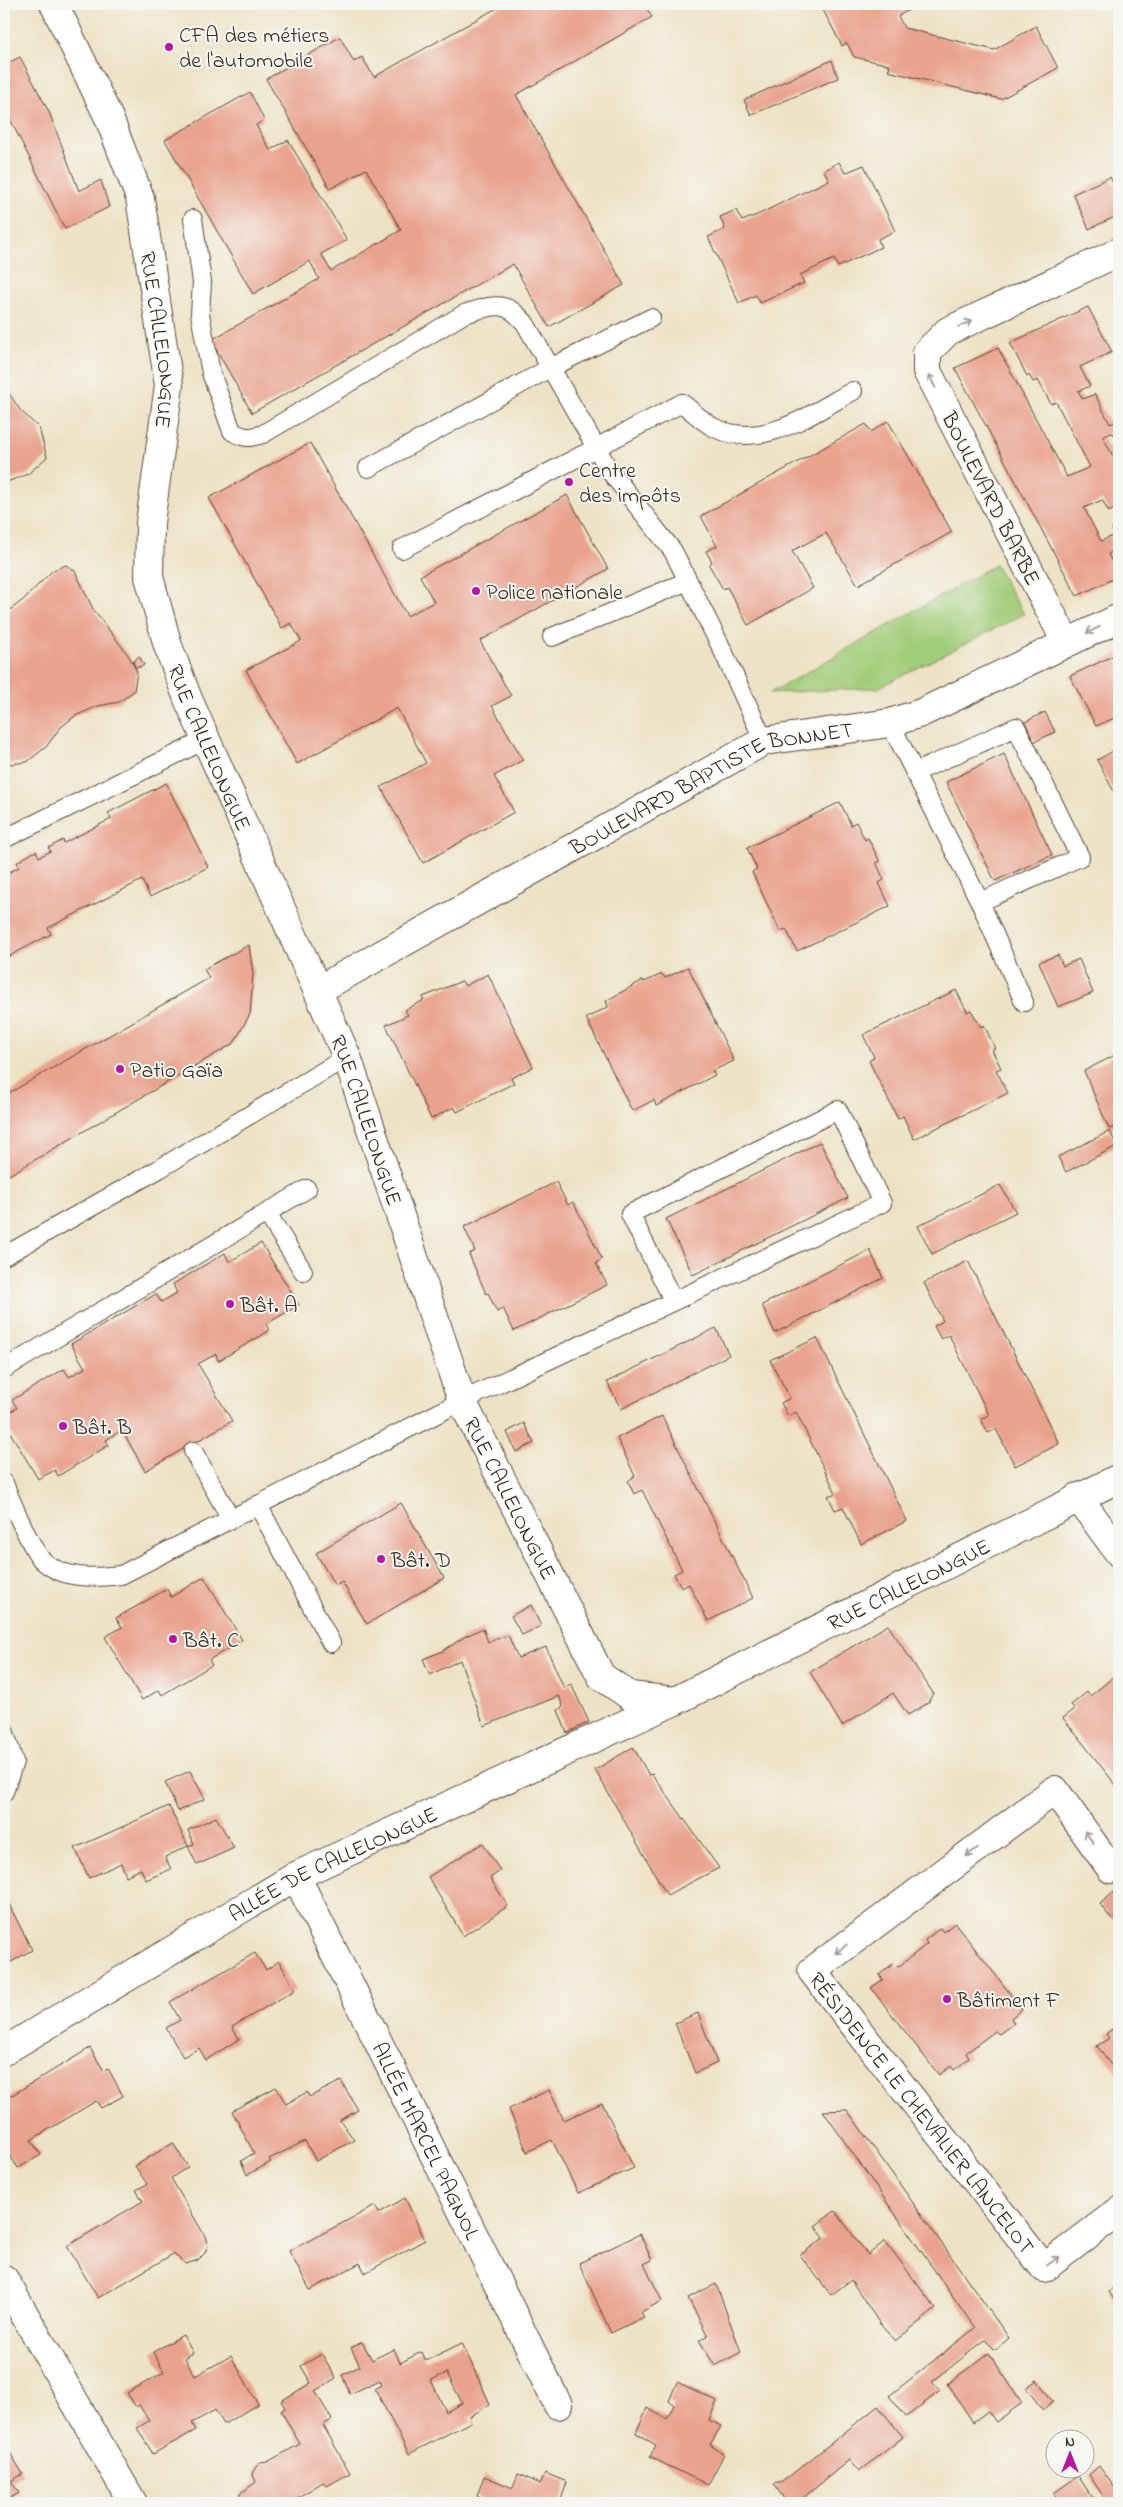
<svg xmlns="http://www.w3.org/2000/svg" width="1123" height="2507" viewBox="0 0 1123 2507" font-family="'Indie Flower',sans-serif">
<rect width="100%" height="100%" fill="#f6f6f2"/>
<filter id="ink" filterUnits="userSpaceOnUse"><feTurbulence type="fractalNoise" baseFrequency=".02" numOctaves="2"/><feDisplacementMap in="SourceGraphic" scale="10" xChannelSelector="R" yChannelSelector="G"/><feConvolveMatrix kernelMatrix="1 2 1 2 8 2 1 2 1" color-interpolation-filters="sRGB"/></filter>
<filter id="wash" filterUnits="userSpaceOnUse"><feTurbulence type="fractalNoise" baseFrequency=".0096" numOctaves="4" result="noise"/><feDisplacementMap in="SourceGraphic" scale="20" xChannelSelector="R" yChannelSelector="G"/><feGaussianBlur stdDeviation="1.12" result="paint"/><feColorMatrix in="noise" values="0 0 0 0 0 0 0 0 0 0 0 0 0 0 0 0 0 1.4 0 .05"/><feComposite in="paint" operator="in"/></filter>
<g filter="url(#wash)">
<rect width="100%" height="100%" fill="#ede2c5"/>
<polygon fill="#a1cc78" stroke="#6e7b4b" points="995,565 1024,614 878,688 770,693"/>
<g id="blocks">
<g fill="#e9a28d" fill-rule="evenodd">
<polygon points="504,4 644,4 652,17 516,95 624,285 549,327 513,264 252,413 211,340 319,279 310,261 253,294 165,140 250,92 264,120 256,125 270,150 288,140 347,240 321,254 331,271 401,230 366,169 330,189 266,79 340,37 354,62 362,57 374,77"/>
<polygon points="820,4 920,4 898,16 904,28 994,50 1036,26 1058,68 1001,99 888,71 890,65 854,57 847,43 842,46"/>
<polygon points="20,57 49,112 79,191 101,180 109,207 65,229 4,107 4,65"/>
<polygon points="832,60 838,78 751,115 744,100"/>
<polygon points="839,162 845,173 864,165 895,231 878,239 881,247 838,267 834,259 800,275 804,283 760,303 756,295 739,303 708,237 725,229 720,217 736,210 742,221 757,215 829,180 824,170"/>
<polygon points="1110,177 1114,185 1119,183 1119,215 1089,229 1073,194"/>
<polygon points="1088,307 1112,352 1080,367 1090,386 1078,391 1083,399 1095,394 1110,424 1119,420 1119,436 1111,433 1103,437 1119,468 1119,506 1109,512 1102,500 1084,508 1101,541 1115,535 1112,528 1119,523 1119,549 1108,554 1119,576 1077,596 955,368 998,348 1067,477 1090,467 1056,402 1051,404 1038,380 1033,382 1029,375 1027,376 1010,343"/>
<polygon points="4,386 20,410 39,428 47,457 28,474 4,483"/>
<polygon points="888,421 952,532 858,585 826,533 792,551 813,588 748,625 727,587 723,589 709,565 712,562 706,551 717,546 701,516 866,424 871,432"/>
<polygon points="310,443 407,616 434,602 420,576 567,495 608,569 480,641 511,696 492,706 523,760 494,776 514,812 423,863 381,787 426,763 397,708 297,764 246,670 301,641 291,623 282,628 209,498"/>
<polygon points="66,565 75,571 94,611 129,656 137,672 134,691 119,702 98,706 75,716 60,728 46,747 27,762 11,764 4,757 4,615 23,600 53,570"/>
<polygon points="1119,653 1119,716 1096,726 1070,676"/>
<polygon points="139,656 144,665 136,668 133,662"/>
<polygon points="1045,712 1055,732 1034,742 1025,722"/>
<polygon points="1119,748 1119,801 1097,760"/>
<polygon points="1004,754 1052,855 995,881 946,782"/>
<polygon points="166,783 208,867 150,897 142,880 48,928 51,934 4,959 4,875 19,867 17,862 36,851 39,857 51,851 48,848 63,840 64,843 111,819 108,813"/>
<polygon points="840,802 851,825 856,822 865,840 868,838 880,862 876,862 884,880 879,883 890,906 797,951 786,929 780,931 752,872 757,869 747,848"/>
<polygon points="249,945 253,974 250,1014 234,1043 4,1178 4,1096 209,978 204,969"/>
<polygon points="1058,955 1063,966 1079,959 1093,993 1058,1007 1039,962"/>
<polygon points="688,967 734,1061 712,1071 715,1075 656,1106 654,1100 632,1111 586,1018 608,1007 606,1001 643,980 644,982 662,974 665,978"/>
<polygon points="488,974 533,1067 511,1078 514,1083 457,1112 454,1107 431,1119 386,1025 408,1015 405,1010 424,1000 423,997 462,981 465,986"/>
<polygon points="956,990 967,1012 971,1010 981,1027 984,1025 995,1048 992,1050 1001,1068 996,1070 1008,1093 914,1139 903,1116 898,1119 869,1061 874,1057 863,1035"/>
<polygon points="1119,1053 1119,1125 1109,1129 1084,1071"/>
<polygon points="1110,1131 1117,1146 1066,1172 1058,1157"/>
<polygon points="820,1142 848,1198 693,1275 666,1219"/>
<polygon points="556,1182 568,1205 573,1202 588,1231 602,1259 596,1263 607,1285 514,1331 503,1308 497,1312 488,1293 486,1294 469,1254 475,1251 464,1227"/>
<polygon points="1000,1185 1016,1212 932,1254 918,1226"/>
<polygon points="261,1243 299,1305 266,1324 269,1331 218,1361 216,1354 198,1364 232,1421 145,1471 122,1430 106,1440 109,1445 58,1476 55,1470 38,1479 4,1422 4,1415 17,1408 12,1400 64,1369 69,1377 85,1368 71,1344 156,1294 161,1302 177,1293 173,1284 225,1253 229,1262"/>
<polygon points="870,1250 883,1278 775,1333 762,1305"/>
<polygon points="968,1261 1059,1444 1015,1466 996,1429 988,1433 981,1419 989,1415 949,1335 941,1339 934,1326 943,1321 924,1283"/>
<polygon points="716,1328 729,1355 621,1409 607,1382"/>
<polygon points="817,1338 907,1521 861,1544 843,1507 835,1510 828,1496 836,1493 796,1412 788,1416 781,1403 790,1398 770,1360"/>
<polygon points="662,1416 753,1598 708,1621 689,1584 682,1588 674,1574 682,1570 642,1490 634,1494 628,1481 635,1476 617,1438"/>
<polygon points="524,1423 534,1443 516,1452 507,1432"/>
<polygon points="401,1503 444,1578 367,1624 342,1582 335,1586 316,1553"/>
<polygon points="204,1577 242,1640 209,1660 212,1665 162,1695 159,1690 142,1700 105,1637 122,1627 116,1618 167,1589 171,1597"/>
<polygon points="531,1605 541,1626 522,1635 511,1616"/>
<polygon points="888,1625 933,1693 928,1703 908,1715 893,1693 842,1726 810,1672"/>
<polygon points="483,1628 488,1642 508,1635 518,1658 546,1647 564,1688 571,1684 589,1722 567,1733 558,1710 563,1707 559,1696 484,1726 460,1660 430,1675 423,1659 443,1651 464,1637"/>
<polygon points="1119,1673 1119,1789 1063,1718 1075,1709 1071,1705 1087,1692 1090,1696"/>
<polygon points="633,1747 649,1775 652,1774 719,1868 667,1895 595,1770"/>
<polygon points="190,1771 205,1799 178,1811 165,1782"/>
<polygon points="169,1806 188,1846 165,1857 171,1869 146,1880 141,1869 126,1876 121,1863 89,1878 75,1848"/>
<polygon points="216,1817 234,1848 197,1865 188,1846 194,1844 188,1830"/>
<polygon points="483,1843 500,1871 490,1878 508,1906 463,1936 428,1877"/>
<polygon points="1114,1892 1119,1899 1119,1913 1112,1920 1100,1904"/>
<polygon points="4,1895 32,1950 4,1966"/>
<polygon points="955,1923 1022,2009 1011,2018 1014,2023 999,2034 995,2031 966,2053 969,2058 954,2070 951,2066 939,2075 871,1988 883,1979 879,1975 894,1963 898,1967 927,1944 925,1940 940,1928 943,1932"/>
<polygon points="255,1953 266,1970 279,1961 295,1990 232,2027 239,2039 206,2060 199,2048 183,2057 166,2028 180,2020 170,2002"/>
<polygon points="698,2013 717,2063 695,2073 675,2023"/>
<polygon points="1119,2024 1119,2076 1097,2046 1109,2038 1106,2034"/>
<polygon points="90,2048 104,2071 107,2068 109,2070 123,2096 101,2108 96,2101 31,2140 41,2155 18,2168 4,2146 4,2100"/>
<polygon points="341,2081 358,2110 340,2120 354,2140 316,2161 305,2141 269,2159 271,2162 247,2175 241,2161 254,2153 232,2111 276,2087 286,2104 307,2092 309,2097"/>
<polygon points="549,2090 564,2120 602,2103 634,2168 578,2193 552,2140 527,2152 509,2109"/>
<polygon points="847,2110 1009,2338 995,2350 985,2340 932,2382 940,2391 906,2417 889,2396 975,2328 823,2111"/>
<polygon points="173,2143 188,2167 171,2178 205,2236 208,2246 205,2253 198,2260 186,2264 173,2254 98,2298 67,2246 143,2201 136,2190 147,2184 135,2166"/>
<polygon points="405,2198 425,2240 365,2273 360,2263 310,2290 289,2251 375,2206 379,2213"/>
<polygon points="835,2211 868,2255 885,2241 936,2309 895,2341 880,2324 851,2280 831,2295 800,2255 824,2238 815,2226"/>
<polygon points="640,2234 652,2260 644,2264 662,2301 641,2312 644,2317 611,2333 579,2263"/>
<polygon points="716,2284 741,2352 715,2366 699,2340 708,2336 688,2298"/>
<polygon points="1119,2284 1119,2307 1109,2292"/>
<polygon points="183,2335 193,2353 185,2358 195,2376 231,2356 258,2404 224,2424 215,2410 192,2423 196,2430 153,2454 137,2428 149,2421 139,2405 136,2407 127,2393 164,2372 153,2352"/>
<path d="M 362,2342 L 372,2360 L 394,2349 L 400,2363 L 421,2352 L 425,2361 L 462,2343 L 490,2404 L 469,2417 L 471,2422 L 409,2454 L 375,2389 L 382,2385 L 380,2380 L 350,2394 L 342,2375 L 360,2366 L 351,2348 ZM 447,2373 L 462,2403 L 446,2412 L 431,2380 Z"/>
<polygon points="989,2353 1022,2403 996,2422 988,2411 973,2422 947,2384"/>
<polygon points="322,2354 336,2378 315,2391 332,2420 323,2425 350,2473 327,2486 323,2482 289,2503 245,2503 240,2494 256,2482 253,2475 255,2468 260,2463 267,2462 300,2444 281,2411 285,2408 281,2401 311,2383 301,2366"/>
<polygon points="1037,2380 1053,2402 1043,2410 1026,2388"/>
<polygon points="677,2382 717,2401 709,2420 721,2426 710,2445 724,2454 708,2485 650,2457 656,2445 636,2433 647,2408 667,2419 674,2405 669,2401"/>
<polygon points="878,2406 903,2437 859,2472 849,2460 797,2503 787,2503 774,2484 782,2482"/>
<polygon points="4,2443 23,2474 11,2481 19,2493 4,2502"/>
<polygon points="1099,2466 1119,2494 1119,2501 1116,2503 1108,2503 1089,2475"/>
<polygon points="545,2473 567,2482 560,2503 480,2503 482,2499 477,2496 484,2476 513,2488 518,2474 540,2484"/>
<polygon points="1078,2476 1096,2503 1060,2503 1054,2493"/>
</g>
</g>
</g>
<g filter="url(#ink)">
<use href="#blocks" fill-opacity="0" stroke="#564637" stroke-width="1"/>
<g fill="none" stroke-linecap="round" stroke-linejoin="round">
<g stroke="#564637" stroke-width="20">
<g id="service">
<path d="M 193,219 L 202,282 L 200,314 L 211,373 L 232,431 C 244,439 250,438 263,434 L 464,314 C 492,306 504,298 525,323 L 609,470 L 673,551 L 723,651 L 764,741"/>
<polyline points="368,468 550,368 651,318"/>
<path d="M 402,549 L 682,403 C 692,411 702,421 713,427 C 761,452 812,413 853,391"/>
<polyline points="552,637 688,581"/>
<polyline points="890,723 980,902 1024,1002"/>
<polyline points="916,772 1016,727 1080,857 980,902"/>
<polyline points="4,839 207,739"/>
<polyline points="267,1213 303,1271"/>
<polyline points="4,1256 159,1169 347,1057"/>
<polyline points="4,1369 307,1189"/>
<polyline points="193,1451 231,1519"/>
<path d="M 4,1483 C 10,1499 32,1550 42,1560 C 63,1580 95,1578 121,1575 L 462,1401 L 882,1203 L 838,1110 L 630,1214 L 673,1300"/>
<polyline points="258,1505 331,1643"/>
<polyline points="4,1730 14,1762 4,1792"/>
</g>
</g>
<g stroke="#564637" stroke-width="30">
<g id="minor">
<path id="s1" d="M 54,4 L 109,118 L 140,198 L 169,385 L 150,523 L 149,577 L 168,646 L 188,699 L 347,1057 L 462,1401 L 601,1676 L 630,1696 L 675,1701"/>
<polyline points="1066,642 927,371 927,352 948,331 1119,252"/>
<path id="s2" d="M 318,990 L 764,741 L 890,723 L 921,713 L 1119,618"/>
<polyline points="1078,1497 1119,1553"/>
<path id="s3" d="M 1119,1864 L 1111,1869 L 1055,1790 L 812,1971 L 1044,2268 L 1119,2211"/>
<path id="s4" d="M 296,1876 L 558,2405"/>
<path id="s5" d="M 4,2051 L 296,1876 L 675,1701 L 1119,1478"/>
<polyline points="4,2279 133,2503"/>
</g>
</g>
<use href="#service" stroke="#fff" stroke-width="18"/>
<use href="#minor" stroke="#fff" stroke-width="28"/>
</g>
<defs><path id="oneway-shaft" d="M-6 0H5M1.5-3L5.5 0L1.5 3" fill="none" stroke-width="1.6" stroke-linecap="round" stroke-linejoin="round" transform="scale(1.25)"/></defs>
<g stroke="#a79f9a">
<use href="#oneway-shaft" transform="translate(965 324) rotate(-25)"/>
<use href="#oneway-shaft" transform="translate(932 381) rotate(-117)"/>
<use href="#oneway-shaft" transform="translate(1093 630) rotate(155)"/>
<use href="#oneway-shaft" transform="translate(1089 1837) rotate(-125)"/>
<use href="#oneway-shaft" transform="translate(972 1852) rotate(143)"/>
<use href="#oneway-shaft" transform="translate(841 1949) rotate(143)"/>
<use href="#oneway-shaft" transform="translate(1053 2261) rotate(-37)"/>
</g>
</g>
<g fill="#b5179e" stroke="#f6f6f2" stroke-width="2">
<circle cx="169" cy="47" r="5"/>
<circle cx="569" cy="482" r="5"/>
<circle cx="476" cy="591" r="5"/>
<circle cx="120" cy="1069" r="5"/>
<circle cx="230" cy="1304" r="5"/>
<circle cx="63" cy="1426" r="5"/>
<circle cx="381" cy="1559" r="5"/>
<circle cx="173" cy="1639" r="5"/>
<circle cx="947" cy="1999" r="5"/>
</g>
<g text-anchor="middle" stroke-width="4" stroke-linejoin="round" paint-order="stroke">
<g font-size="22" fill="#3b2a1e" stroke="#f6f6f2" text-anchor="start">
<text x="179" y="42">CFA des métiers<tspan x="179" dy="25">de l'automobile</tspan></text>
<text x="579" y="477">Centre<tspan x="579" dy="25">des impôts</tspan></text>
<text x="486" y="599">Police nationale</text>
<text x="130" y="1077">Patio Gaïa</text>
<text x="240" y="1312">Bât. A</text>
<text x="73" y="1434">Bât. B</text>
<text x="391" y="1567">Bât. D</text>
<text x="183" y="1647">Bât. C</text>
<text x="957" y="2007">Bâtiment F</text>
</g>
<g font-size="22" fill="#3b2a1e" stroke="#f6f6f2">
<text dy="8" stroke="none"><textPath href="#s1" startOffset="356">RUE CALLELONGUE</textPath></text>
<text transform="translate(992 498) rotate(63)" y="8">BOULEVARD BARBE</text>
<text dy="8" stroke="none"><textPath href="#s1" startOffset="776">RUE CALLELONGUE</textPath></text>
<text dy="8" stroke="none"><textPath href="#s2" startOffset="445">BOULEVARD BAPTISTE BONNET</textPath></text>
<text dy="8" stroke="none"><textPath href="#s1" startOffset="1181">RUE CALLELONGUE</textPath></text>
<text dy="8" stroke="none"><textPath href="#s1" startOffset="1586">RUE CALLELONGUE</textPath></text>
<text dy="8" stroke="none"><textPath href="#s5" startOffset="1019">RUE CALLELONGUE</textPath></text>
<text dy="8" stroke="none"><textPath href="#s5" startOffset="379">ALLÉE DE CALLELONGUE</textPath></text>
<text dy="8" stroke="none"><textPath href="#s3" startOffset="589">RÉSIDENCE LE CHEVALIER LANCELOT</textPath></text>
<text dy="8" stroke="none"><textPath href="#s4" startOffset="295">ALLÉE MARCEL PAGNOL</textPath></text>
</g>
</g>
<rect width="1123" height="2507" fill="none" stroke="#f6f6f2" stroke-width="20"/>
<g transform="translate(1070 2454)"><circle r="24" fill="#f6f6f2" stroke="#aba49d"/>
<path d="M0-4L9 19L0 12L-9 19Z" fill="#b5179e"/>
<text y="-8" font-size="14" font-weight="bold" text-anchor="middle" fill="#3b2a1e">N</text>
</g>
</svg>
